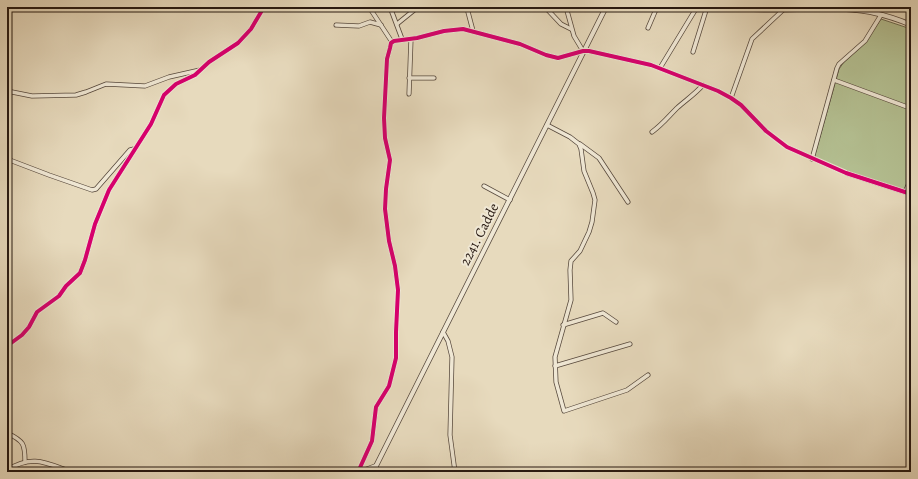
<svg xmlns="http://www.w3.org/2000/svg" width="918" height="479" viewBox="0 0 918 479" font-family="Alegreya,serif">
<rect width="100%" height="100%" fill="#e7dabd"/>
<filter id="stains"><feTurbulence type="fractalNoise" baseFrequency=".005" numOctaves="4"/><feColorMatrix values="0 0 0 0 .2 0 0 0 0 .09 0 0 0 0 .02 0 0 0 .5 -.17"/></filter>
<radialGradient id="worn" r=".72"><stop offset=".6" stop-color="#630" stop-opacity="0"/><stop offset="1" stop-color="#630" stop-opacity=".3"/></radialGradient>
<polygon fill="#b4c092" stroke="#6d6c52" points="881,19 911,29 911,177 905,191 859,177 814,158 839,69 844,62 863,45"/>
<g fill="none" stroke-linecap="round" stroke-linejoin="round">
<g stroke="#56483c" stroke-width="5">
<g id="minor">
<polyline points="369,7 392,42"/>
<polyline points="390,7 402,39"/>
<polyline points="468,7 468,12 473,31"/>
<polyline points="545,7 561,24 571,29"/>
<polyline points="566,7 574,36 583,51"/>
<polyline points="909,7 911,9"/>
<polyline points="397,24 418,7"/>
<polyline points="336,25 359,26 370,22 381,25"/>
<polyline points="648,28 657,7"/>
<polyline points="693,52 707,7"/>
<polyline points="660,68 697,7"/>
<polyline points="409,78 434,78"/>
<polyline points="834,80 910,108"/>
<polyline points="7,91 32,96 76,95 86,92 106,84 145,86 169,77 200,70"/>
<polyline points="409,94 411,39"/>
<polyline points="731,98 752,39 783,10"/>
<polyline points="547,125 570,137 579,144 581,149 584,171 593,193 595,200 592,222 589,232 580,251 571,261 570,270 571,300 555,357 556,382 564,411 627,390 648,375"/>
<path d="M 652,132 C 663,124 668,117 677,108 C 686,100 695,94 703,85"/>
<polyline points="580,144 599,158 628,202"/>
<polyline points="7,159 49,175 92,190 96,189 130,150 134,149"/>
<polyline points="812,159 837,68 839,64 865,41 881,15"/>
<polyline points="484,186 510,200"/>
<polyline points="905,192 911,179"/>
<polyline points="563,325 603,313 616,322"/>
<polyline points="443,332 448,341 452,357 450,435 455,472"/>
<polyline points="7,346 22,335 29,327 37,312 59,296 66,286 80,273 85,260 95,224 109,190 151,124 164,95 176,84 195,75 209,62 238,43 251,29 264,7"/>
<polyline points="555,366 630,344"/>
<path d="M 7,433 C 24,441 25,444 25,462"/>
<path d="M 7,470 C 33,454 46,463 72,472"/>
<polyline points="358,472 372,441 376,407 389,386 396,358 396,332 398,290 395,266 389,241 385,209 386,189 390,160 385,138 384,118 387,59 390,48 391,43 394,41 417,38 444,31 463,29 520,44 546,55 558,58 583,51 589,51 651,65 718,91 731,98 741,105 766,131 787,147 846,173 911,194"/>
<polyline points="359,472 375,466"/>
</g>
</g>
<g stroke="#56483c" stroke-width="5.5">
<g id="tertiary">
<path d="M 728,7 C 775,14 823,4 870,12 C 884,15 898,19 911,25"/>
<polyline points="373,472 606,7"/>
</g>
</g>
<use href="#minor" stroke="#efe7d4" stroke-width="3.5"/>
<use href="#tertiary" stroke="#efe7d4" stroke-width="4"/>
<g stroke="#efe7d4" stroke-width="6">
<g id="cycleway">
<polyline points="7,346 22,335 29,327 37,312 59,296 66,286 80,273 85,260 95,224 109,190 151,124 164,95 176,84 195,75 209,62 238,43 251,29 264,7"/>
<polyline points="358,472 372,441 376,407 389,386 396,358 396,332 398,290 395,266 389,241 385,209 386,189 390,160 385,138 384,118 387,59 390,48 391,43 394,41 417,38 444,31 463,29 520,44 546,55 558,58 583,51 589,51 651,65 718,91 731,98 741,105 766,131 787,147 846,173 911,194"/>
</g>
</g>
<use href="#cycleway" stroke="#d6006c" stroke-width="4"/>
</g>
<g text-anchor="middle" stroke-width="4" stroke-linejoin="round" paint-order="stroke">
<g font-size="14" fill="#261811" stroke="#efe7d4">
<text transform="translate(479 234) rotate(-63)" y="5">2241. Cadde</text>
</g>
</g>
<rect width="918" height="479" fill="none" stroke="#e7dabd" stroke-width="24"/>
<rect x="8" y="8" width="902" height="463" fill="none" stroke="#261811" stroke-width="2"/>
<rect x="12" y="12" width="894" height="455" fill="none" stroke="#261811"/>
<rect width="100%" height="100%" filter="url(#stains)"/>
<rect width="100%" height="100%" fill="url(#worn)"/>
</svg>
